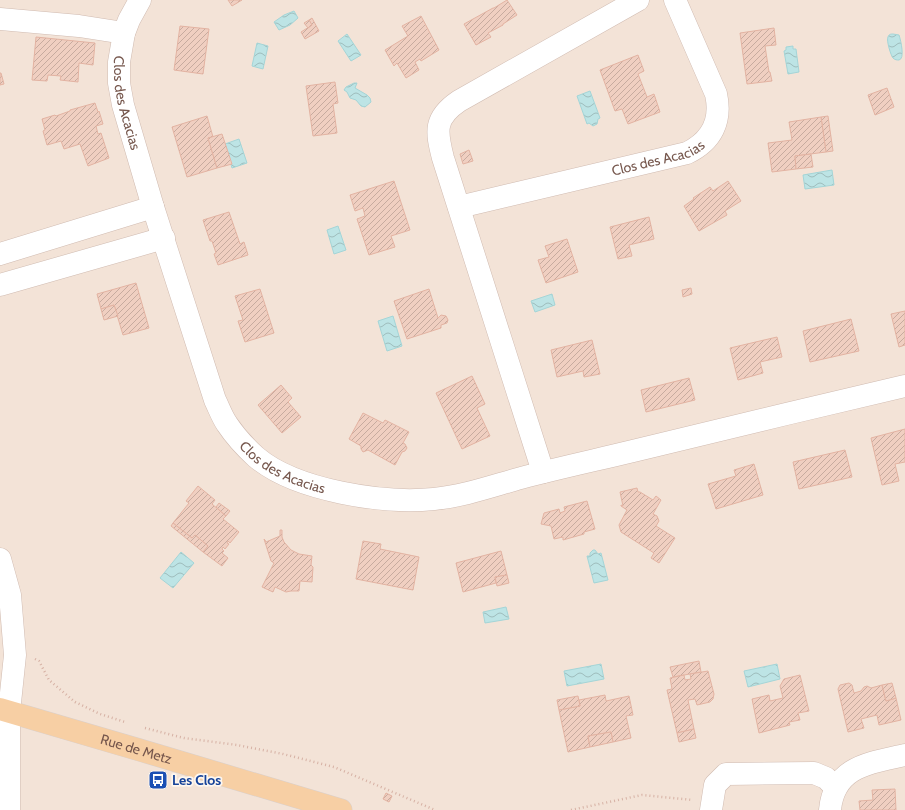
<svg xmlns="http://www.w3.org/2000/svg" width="905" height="810" viewBox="0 0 905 810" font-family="Cabin,sans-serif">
<defs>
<pattern id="water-waves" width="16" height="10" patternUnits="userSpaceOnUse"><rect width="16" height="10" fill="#bde4e5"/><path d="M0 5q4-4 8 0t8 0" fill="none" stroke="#9ebcbc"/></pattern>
<pattern id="building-hatch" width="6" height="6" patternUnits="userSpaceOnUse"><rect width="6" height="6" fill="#f0cfc1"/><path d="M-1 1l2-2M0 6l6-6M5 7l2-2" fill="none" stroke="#c7ab9f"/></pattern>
</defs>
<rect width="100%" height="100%" fill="#fcf2e9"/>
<rect fill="#f3e3d7" x="0" y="0" width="905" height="810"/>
<g fill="url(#water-waves)" stroke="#a4d5d7">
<polygon points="294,11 298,18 290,25 279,30 274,22 284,15"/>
<polygon points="347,34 361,55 351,61 338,41"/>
<path d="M 893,34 L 899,35 C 901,41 905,59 899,60 C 897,60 895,60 893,58 C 891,56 886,40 888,37 C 889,34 891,34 893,34 Z"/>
<polygon points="257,43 268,46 263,69 252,66"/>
<polygon points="793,46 793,49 796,49 799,72 788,74 784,51 786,50 786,47"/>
<polygon points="354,83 357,83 355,88 367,95 370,98 371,102 365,107 361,106 356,100 350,98 347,92 344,90 346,87"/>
<polygon points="590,91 600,118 598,119 597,124 593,126 589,123 587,124 577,96"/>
<polygon points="239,139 247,163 232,168 225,144"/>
<polygon points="832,170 834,185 805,189 803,175"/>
<polygon points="338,226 346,250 334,254 327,230"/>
<polygon points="552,294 555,305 535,312 531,301"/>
<polygon points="393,316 402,346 387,351 378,321"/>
<polygon points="593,550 595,550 598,554 601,553 608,580 594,583 587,556 590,556 590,553"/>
<polygon points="181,552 194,563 173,588 160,578"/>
<polygon points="506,607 509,619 485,623 483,612"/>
<polygon points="601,664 604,679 567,686 564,671"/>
<polygon points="777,664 780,679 748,687 744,671"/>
</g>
<g fill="url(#building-hatch)" stroke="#e3b3a2">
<polygon points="228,0 242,0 232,6"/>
<polygon points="507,0 517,15 503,24 503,25 488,33 491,37 476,45 464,24 493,8 494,8"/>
<polygon points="421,16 439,50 421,61 420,59 415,62 419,70 406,78 397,63 394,66 385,50 408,36 402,26"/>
<polygon points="312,18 319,31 305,39 301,32 312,25 309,20"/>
<polygon points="309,20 312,25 308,28 304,23"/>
<polygon points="180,26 209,29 203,74 174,70"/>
<polygon points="774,28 776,45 765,46 769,72 770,72 772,81 747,84 740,33"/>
<polygon points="36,37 95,43 93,65 79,63 78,82 60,80 61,76 48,75 47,81 32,80"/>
<polygon points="638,55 644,71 638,74 647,97 654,94 660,112 628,124 622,109 615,111 600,70"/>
<polygon points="0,73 1,73 4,84 0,85"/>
<polygon points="335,82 338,103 333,104 337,133 313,136 306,86"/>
<polygon points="887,88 894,107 875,115 868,95"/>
<polygon points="95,103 98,112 99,111 103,124 96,126 98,134 101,133 109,158 88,166 80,144 64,149 61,141 47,145 43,131 45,130 42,119 55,115 56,116 70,111 70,110"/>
<polygon points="207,116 213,137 208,138 217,168 187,177 172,127"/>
<polygon points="828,116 833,151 826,152 821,117"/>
<polygon points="821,117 826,152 795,156 796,169 772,172 768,143 792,140 789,122"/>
<polygon points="222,134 232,164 217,168 208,138"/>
<polygon points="469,150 473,161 463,164 460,154"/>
<polygon points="811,154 813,167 796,169 795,156"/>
<polygon points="394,181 410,230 391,236 395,247 369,255 357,219 365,216 363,208 355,211 350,195"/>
<polygon points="728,181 741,201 725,211 727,215 699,231 684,206 694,199 693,198 710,187 713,191"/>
<polygon points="229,212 240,244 244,242 248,255 218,265 214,254 216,253 212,241 210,241 203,220"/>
<polygon points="649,217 654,239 629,245 632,256 618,259 610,227"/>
<polygon points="567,239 578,272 546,283 538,260 549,257 545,246"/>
<polygon points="136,283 149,328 123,335 114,305 101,309 97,294"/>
<polygon points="691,288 692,294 683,297 682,290"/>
<polygon points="260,289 274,333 245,342 238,321 243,320 235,296"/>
<polygon points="429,289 438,318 441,315 446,316 448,320 447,323 441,325 441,328 407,339 394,301"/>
<polygon points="114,305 118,316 104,320 101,309"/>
<polygon points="905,311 905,345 899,347 891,314"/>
<polygon points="851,319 859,351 810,362 803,331"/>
<polygon points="777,337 782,357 760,362 763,373 738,380 730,348"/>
<polygon points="592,340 600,374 584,377 583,371 557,377 551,350"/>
<polygon points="472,376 485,404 477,408 490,436 462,449 436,393"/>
<polygon points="689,378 695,400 646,412 641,390"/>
<polygon points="281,385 292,398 288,402 301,417 282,433 258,405"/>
<polygon points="363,413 383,423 385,420 409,432 403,443 405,444 407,448 405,451 402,452 395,465 368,450 363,452 361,449 361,446 349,439"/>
<polygon points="905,429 905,462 895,464 899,481 882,485 871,438"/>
<polygon points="845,450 852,477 799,489 793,462"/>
<polygon points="754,464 763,495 716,509 708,484 736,476 734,470"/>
<polygon points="198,486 215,500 212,504 226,516 223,519 239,532 230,543 228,541 227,543 229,544 225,549 223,547 222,549 224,551 222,553 228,558 222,566 203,552 208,546 195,535 192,538 173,523 189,503 186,501"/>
<polygon points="637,488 638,492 640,492 653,500 656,496 661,500 653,514 657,516 659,521 656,526 675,538 659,563 651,558 654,553 621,532 619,525 627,510 621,506 621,505 623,506 620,492"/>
<polygon points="587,501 595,529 584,532 584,534 563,540 563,537 554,539 551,526 541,524 544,513 559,509 560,513 565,511 564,507"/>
<polygon points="219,503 230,511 226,516 216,507"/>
<polygon points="173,523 192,538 195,535 208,546 203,552 171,526"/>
<polygon points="280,530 282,530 282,537 284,542 291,550 299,554 312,556 311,565 313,567 312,582 300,581 299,591 291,591 286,592 275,587 273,592 262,587 274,563 271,561 264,539 265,540 266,542 280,536"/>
<polygon points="363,541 381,544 380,549 419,557 413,590 356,579"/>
<polygon points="501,551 507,575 495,577 496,583 463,592 456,563"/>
<polygon points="507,575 509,583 497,586 495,577"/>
<polygon points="699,661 701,672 673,677 670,667"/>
<polygon points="708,671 714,694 713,699 710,702 697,705 695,699 688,700 694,729 677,733 667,690 672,689 670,678 684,675 685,680 691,679 690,674"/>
<polygon points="800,675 809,711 798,713 800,720 789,722 790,725 759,733 752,699 769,695 770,701 783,698 780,686 784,679"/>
<polygon points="849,683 852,685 854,693 861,691 864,687 867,686 871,688 882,685 886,701 896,698 901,720 879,725 877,715 861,719 864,728 848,732 838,689 840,685"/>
<polygon points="892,683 896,698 886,701 882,685"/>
<polygon points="605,695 606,701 629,696 633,715 626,716 631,738 613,742 611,732 588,736 590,747 568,752 559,710 580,706 579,700"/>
<polygon points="578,696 580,706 559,710 557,700"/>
<polygon points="694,729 696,738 679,742 677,733"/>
<polygon points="611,732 613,742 590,747 588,736"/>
<polygon points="895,789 896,810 860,810 859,801 873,800 872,790"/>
<polygon points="386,793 392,796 389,802 383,799"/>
</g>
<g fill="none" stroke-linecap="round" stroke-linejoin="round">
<g stroke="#d0bbb1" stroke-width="23">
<g id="minor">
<path id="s1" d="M 140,0 L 129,20 L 124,33 L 119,62 L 119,83 L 123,105 L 153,207 L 215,400 C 219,408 222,417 227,424 C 235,436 245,447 256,457 C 296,491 384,504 434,499 C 464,496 492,486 521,478 C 558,468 596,460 633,451 C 724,429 814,407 905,386"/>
<polyline points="0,19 79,26 124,33"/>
<path id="s2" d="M 459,207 L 687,153 C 712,141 722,121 716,94 L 675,0"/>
<polyline points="0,254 153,207"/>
<polyline points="0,285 164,238"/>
<path d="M 543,472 L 443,158 C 436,131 434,118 459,101 L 638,0"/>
<polyline points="0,559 10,595 15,655 9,712 9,810"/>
<polyline points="711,810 715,785 726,774 814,773 826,778 835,787"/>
<path d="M 830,810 C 834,766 870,763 905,755"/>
</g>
</g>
<g stroke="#d9d0cd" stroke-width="23">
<g id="major">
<path id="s3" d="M 0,709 C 114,742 227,776 341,810"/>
</g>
</g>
<g stroke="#d6b1a4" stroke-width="2.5" stroke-dasharray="1 3" stroke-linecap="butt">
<polyline points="35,659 39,661 49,680 75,702 100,714 125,722"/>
<polyline points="145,728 184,738 237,745 283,754 334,767 435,810"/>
<polyline points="571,810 642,795 693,800"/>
</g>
<use href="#minor" stroke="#fff" stroke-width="22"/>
<use href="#major" stroke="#f7cfa4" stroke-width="22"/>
</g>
<defs>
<g id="bus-square" transform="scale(1)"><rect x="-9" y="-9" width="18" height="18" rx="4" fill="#1a4fb4" stroke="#fef7ef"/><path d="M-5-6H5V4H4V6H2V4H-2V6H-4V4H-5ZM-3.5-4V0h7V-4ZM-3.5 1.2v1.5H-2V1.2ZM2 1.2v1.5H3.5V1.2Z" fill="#fff"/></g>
</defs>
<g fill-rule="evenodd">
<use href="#bus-square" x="158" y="780"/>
</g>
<g text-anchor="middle" stroke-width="3.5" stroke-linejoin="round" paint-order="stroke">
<g font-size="14" fill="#76574d" stroke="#fef7ef">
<text dy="5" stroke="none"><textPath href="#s1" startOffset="108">Clos des Acacias</textPath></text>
<text dy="5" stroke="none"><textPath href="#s2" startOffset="205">Clos des Acacias</textPath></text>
<text dy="5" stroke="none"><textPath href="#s1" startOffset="518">Clos des Acacias</textPath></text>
<text dy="5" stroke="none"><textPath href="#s3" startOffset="142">Rue de Metz</textPath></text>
</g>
<g font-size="14" font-weight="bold" fill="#164399" stroke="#fef7ef" text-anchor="start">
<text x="172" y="785">Les Clos</text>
</g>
</g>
</svg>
